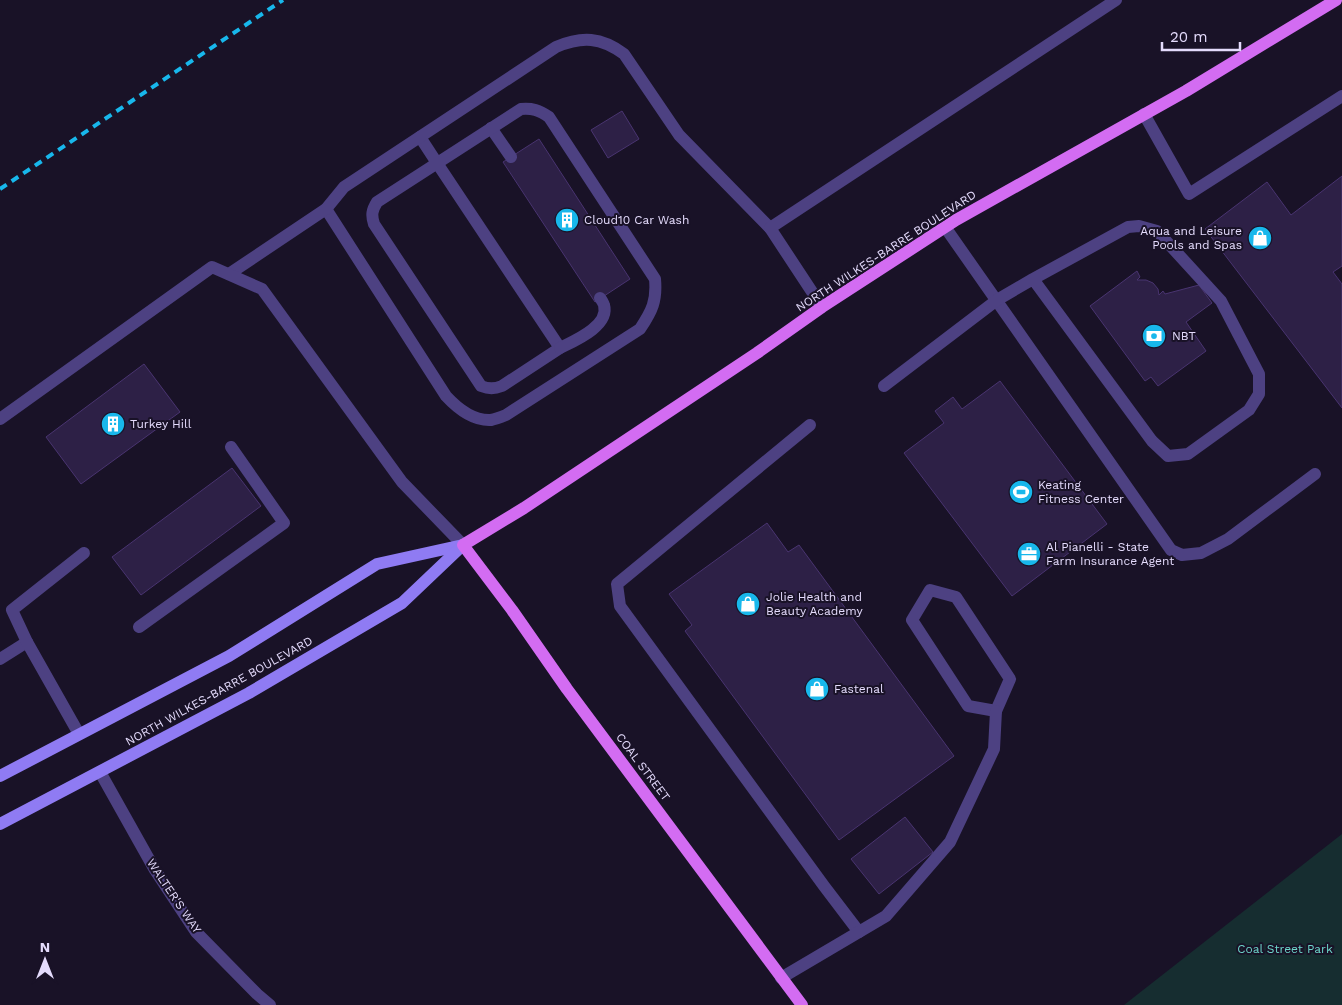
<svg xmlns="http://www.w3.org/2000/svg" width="1342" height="1005" viewBox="0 0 1342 1005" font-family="'Work Sans',sans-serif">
<rect width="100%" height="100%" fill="#191227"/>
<polygon fill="#162d30" points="1342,834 1342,1005 1124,1005"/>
<g fill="#2d2046" stroke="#493470">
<polygon points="622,111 639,139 608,158 591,130"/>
<polygon points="539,139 630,279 595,302 503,162"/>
<polygon points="1342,176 1342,266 1333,272 1342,284 1342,408 1205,229 1267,182 1291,215"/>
<polygon points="1137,271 1140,277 1137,280 1146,280 1153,283 1158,289 1159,295 1163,291 1165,294 1199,285 1212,303 1186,322 1206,351 1158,386 1151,377 1145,381 1090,306"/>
<polygon points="144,364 180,412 81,484 46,437"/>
<polygon points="1000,381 1107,524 1012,596 904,453 944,423 935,411 953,397 962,409"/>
<polygon points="232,468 261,506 141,595 112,557"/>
<polygon points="767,523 788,552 799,545 954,756 839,840 685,631 692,625 669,594"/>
<polygon points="905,817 933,852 879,894 851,859"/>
</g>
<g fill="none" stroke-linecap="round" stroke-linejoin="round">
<g stroke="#4d4182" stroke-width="12">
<polyline points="1144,114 1189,194 1342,96"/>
<polyline points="491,128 511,157"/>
<path d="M 326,209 L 446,396 C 458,409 473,421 491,420 C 496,419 501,417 506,415 L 640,329 C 652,311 657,301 655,279 L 549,117 C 539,110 532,108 521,109 L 377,202 C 372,210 371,215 374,224 L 481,386 C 489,389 494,389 502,386 L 560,348 L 437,163 L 420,137"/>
<polyline points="945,227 1171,550 1182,555 1201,553 1228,539 1315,474"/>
<path d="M 229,274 L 326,209 L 344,187 L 556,47 C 582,36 601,37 624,54 L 679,135 L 770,228"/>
<polyline points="822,307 770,228 1116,0"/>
<path d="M 560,348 C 574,341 610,326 604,305 C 604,304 601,299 600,298"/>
<polyline points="884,386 997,300 1033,279 1128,227 1139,226 1157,231 1221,301 1259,374 1259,394 1249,410 1188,454 1168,456 1152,441 1033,279"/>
<polyline points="0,419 212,267 262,289 402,482 463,545"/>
<polyline points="810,425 617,584 620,606 824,886 859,932"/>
<polygon points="930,590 956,597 1010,679 996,711 968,706 912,620"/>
<polyline points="139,627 284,523 231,447"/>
<polyline points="0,659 27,642"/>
<polyline points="79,734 27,642 12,610 84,553"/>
<polyline points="781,978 886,916 950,842 994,749 996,711"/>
</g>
<polyline stroke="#4d4182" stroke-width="12" points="100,772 155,870 196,932 257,994 270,1005"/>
<g stroke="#8f7bf3" stroke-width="12">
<polyline points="0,776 229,656 377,564 463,545"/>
<polyline points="0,824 249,693 402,603 463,545"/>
</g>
<polyline stroke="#d36cf2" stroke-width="12" points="802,1005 567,689 512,610 463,545 524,508 757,353 822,307 956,220 1186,91 1336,0"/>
<polyline stroke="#18b7eb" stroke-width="4" stroke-dasharray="8 6" stroke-linecap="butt" points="0,189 283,0"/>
</g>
<defs>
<g id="building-disc" transform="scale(1.25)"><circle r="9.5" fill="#18b7eb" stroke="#191227"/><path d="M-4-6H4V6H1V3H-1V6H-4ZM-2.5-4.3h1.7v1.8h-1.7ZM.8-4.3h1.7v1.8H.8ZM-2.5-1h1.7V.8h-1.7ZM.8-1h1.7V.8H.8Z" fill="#fff"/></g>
<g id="shop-disc" transform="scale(1.25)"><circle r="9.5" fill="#18b7eb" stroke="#191227"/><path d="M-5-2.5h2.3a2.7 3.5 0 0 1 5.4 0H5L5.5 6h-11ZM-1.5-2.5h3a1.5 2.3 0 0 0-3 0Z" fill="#fff"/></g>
<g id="bank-disc" transform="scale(1.25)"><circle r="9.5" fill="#18b7eb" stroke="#191227"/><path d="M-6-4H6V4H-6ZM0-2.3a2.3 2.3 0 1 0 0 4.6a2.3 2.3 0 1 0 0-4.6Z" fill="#fff"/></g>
<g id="stadium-disc" transform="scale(1.25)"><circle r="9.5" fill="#18b7eb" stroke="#191227"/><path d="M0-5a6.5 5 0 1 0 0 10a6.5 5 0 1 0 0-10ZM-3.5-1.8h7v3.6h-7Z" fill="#fff"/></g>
<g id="office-disc" transform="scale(1.25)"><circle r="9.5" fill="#18b7eb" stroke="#191227"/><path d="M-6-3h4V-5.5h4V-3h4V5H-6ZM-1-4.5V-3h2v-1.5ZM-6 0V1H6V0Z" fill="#fff"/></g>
</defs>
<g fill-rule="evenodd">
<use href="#building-disc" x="567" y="220"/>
<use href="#shop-disc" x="1260" y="238"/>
<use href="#bank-disc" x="1154" y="336"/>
<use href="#building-disc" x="113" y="424"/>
<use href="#stadium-disc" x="1021" y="492"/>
<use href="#office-disc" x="1029" y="554"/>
<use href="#shop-disc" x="748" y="604"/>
<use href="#shop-disc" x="817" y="689"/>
</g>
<g text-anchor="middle" stroke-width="4" stroke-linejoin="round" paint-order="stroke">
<g font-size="12" fill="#e4dbfc" stroke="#191227" text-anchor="start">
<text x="584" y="224">Cloud10 Car Wash</text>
<text x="1242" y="235" text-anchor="end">Aqua and Leisure<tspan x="1242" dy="14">Pools and Spas</tspan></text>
<text x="1172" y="340">NBT</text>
<text x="130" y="428">Turkey Hill</text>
<text x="1038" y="489">Keating<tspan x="1038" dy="14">Fitness Center</tspan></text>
<text x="1046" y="551">Al Pianelli - State<tspan x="1046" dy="14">Farm Insurance Agent</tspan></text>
<text x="766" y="601">Jolie Health and<tspan x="766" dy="14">Beauty Academy</tspan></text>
<text x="834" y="693">Fastenal</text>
</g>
<g font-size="12" fill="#e4dbfc" stroke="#191227">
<text transform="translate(886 251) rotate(-33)" y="4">NORTH WILKES-BARRE BOULEVARD</text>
<text transform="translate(219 691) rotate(-29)" y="4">NORTH WILKES-BARRE BOULEVARD</text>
<text transform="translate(643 767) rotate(53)" y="4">COAL STREET</text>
<text transform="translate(174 896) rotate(56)" y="4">WALTER'S WAY</text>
</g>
<g font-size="12" fill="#6dd6cb" stroke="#191227">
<text x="1285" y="953">Coal Street Park</text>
</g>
</g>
<g transform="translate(45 960)" stroke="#191227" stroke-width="4" paint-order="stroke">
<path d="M0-4L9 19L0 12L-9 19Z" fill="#e4dbfc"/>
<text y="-8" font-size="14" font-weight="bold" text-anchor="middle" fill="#e4dbfc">N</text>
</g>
<path d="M1162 42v8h78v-8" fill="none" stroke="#e4dbfc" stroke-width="2.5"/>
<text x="1170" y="42" font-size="15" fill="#e4dbfc" stroke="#191227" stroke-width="4" paint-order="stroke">20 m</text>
</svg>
